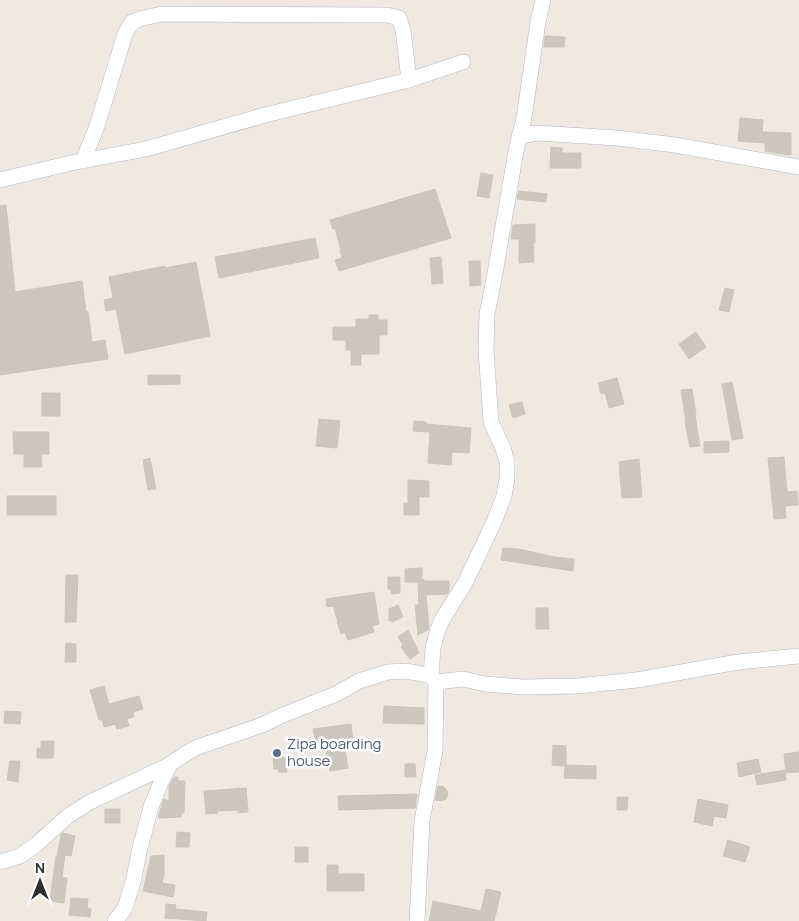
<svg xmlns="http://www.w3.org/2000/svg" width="799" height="921" viewBox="0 0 799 921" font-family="Manrope,sans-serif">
<rect width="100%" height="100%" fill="#efe9e1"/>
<g fill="#cbc7bf" stroke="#cbc5ba">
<polygon points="545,36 565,37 564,47 544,47"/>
<polygon points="740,118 763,120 762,132 791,133 791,155 782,154 765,151 765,143 738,141"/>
<polygon points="551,147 562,148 562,153 581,153 581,168 550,168"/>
<polygon points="481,173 493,175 489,198 477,196"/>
<polygon points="435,189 451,238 339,271 335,260 342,258 340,250 341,250 335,228 333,229 330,220"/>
<polygon points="519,191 547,194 546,202 517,199"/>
<polygon points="6,205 15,292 82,281 86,312 88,311 92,342 105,340 108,359 0,375 0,206"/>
<polygon points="535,224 535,243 533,243 534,262 519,263 519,239 511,239 513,225"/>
<polygon points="315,238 319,258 219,278 215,257"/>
<polygon points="441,257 443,283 432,284 430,258"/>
<polygon points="469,261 480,261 481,285 470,286"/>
<polygon points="196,262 210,336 125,354 116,309 106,311 104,300 113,298 109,277 165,266 165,268"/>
<polygon points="725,288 734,290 729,312 719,310"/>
<polygon points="369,315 378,315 378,320 387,320 387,335 379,335 379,354 361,354 361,365 351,365 351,350 346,350 346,340 333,340 333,327 356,327 356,319 369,319"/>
<polygon points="696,332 706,347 689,359 679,344"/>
<polygon points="148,375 180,375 180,384 148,385"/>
<polygon points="617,378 624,404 609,408 605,393 601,394 598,383"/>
<polygon points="732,382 743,438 732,440 722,384"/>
<polygon points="692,389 696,415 695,415 700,446 690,447 685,422 686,422 681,390"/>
<rect x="42" y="393" width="18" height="23"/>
<polygon points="522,402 525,414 513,418 509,405"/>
<polygon points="319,419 340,421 337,448 316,446"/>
<polygon points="414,421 426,422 426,424 471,428 469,453 452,452 451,465 428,463 430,432 413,431"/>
<polygon points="13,432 49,432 49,454 41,454 42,467 24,467 24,454 14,454"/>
<polygon points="729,441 729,452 704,453 704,442"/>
<polygon points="784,457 787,492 797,491 798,505 785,506 786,518 774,519 768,458"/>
<polygon points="150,458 156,489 148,490 143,460"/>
<polygon points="639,459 642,497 622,498 619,462"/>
<polygon points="408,480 429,481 429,497 419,497 419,515 404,515 404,503 408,503"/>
<rect x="7" y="496" width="49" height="19"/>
<polygon points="503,548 518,549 555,557 574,559 573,571 501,560"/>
<polygon points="422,568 422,580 424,579 424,581 449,581 449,591 447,594 426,595 429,627 428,630 418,635 415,605 419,605 418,582 405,582 405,569"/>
<polygon points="66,575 78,575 76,622 65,622"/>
<polygon points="388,577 400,577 400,593 392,594 391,589 388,589"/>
<polygon points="374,592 379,624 372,626 374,632 348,640 345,632 341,634 337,622 338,622 333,606 327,607 326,599"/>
<polygon points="398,605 403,617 392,622 391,620 389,621 389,609"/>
<polygon points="536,608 548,608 549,629 536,629"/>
<polygon points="408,630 419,653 410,659 401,647 403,645 398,637"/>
<polygon points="66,643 76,644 76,662 65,662"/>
<polygon points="104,686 109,704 139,696 143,709 133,712 134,717 127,719 129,726 117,729 115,724 104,727 102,720 99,720 90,690"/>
<polygon points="384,706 424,708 424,724 383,723"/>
<polygon points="5,711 21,712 20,724 4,723"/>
<polygon points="351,724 353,743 344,744 348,768 330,771 325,746 299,749 298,741 315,739 313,729"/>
<polygon points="41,741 54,741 53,758 37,758 37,748 41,749"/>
<polygon points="553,745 566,746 566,765 596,766 596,779 564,778 565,766 552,765"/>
<polygon points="799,752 799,772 786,773 784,754"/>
<polygon points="291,757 291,767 287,767 287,772 278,772 278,769 274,769 273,758"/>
<polygon points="758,759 761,772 739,777 737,763"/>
<polygon points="10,761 20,761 18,782 7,780"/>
<polygon points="405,764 415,764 416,777 405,777"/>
<polygon points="785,770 786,780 757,785 755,775"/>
<polygon points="174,777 178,777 178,781 185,781 184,813 181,813 181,817 158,818 164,799 169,801 169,786"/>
<polygon points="438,786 444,787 447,791 448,794 446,799 441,801 435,800"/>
<polygon points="246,788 248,812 238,813 238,810 217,811 218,813 206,814 204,791"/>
<polygon points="417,794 415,808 339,810 338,796"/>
<polygon points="617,797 628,797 627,810 617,810"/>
<polygon points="698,799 728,805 726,818 714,816 712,826 694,822"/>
<rect x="105" y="809" width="15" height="14"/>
<polygon points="177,832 190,833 189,847 176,847"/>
<polygon points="63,833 75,836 71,856 65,855 62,877 67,878 64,903 50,901 56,856 57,856 61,835"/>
<polygon points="728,840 750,847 745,862 723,856"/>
<rect x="295" y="847" width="13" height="15"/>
<polygon points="164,855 164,875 162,883 175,885 173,897 143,891 151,856"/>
<polygon points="327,865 338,865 338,874 364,874 364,891 327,891"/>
<polygon points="486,889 501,892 494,921 429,921 433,901 481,911"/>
<polygon points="71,898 88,899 87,908 91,909 90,917 69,915"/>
<polygon points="166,904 176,905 175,909 207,912 206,921 165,918"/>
</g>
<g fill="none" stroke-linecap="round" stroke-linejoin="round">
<g stroke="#b4b7c1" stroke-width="16">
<g id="minor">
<polyline points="519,136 537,133 617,138 675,145 799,167"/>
<polyline points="83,161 97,126 125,34 132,22 143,18 162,14 387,15 399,18 403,30 409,80"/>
<polyline points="0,180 71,163 146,149 265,115 409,80 463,62"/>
<polyline points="431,676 433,648 437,632 442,620 465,583 494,522 504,496 507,479 507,462 503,448 491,422 486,350 487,314 494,279 516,151 524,118 538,22 543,0"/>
<polyline points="436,682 463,679 485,684 523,687 577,686 637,680 738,662 799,656"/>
<polyline points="0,862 20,856 37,844 68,816 90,802 165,767 195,748 262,725 283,715 336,694 359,681 388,672 405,671 417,673 431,676 436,682 435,751 422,821 417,921"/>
<polyline points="115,921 125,908 133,882 140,848 151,807 161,782 170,765"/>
</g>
</g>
<use href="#minor" stroke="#fff" stroke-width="15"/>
</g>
<circle fill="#5c6f8a" stroke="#fff" stroke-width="2" cx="277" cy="753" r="5"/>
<g text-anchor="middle" stroke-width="5" stroke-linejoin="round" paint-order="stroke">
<g font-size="15" fill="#4e5e75" stroke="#fff" text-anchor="start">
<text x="287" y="749">Zipa boarding<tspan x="287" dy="17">house</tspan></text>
</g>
</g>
<g transform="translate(40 881)" stroke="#ffffff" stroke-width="4" paint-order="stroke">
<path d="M0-4L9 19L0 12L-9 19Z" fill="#2e2e2e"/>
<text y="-8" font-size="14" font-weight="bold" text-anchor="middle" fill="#2e2e2e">N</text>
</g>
</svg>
